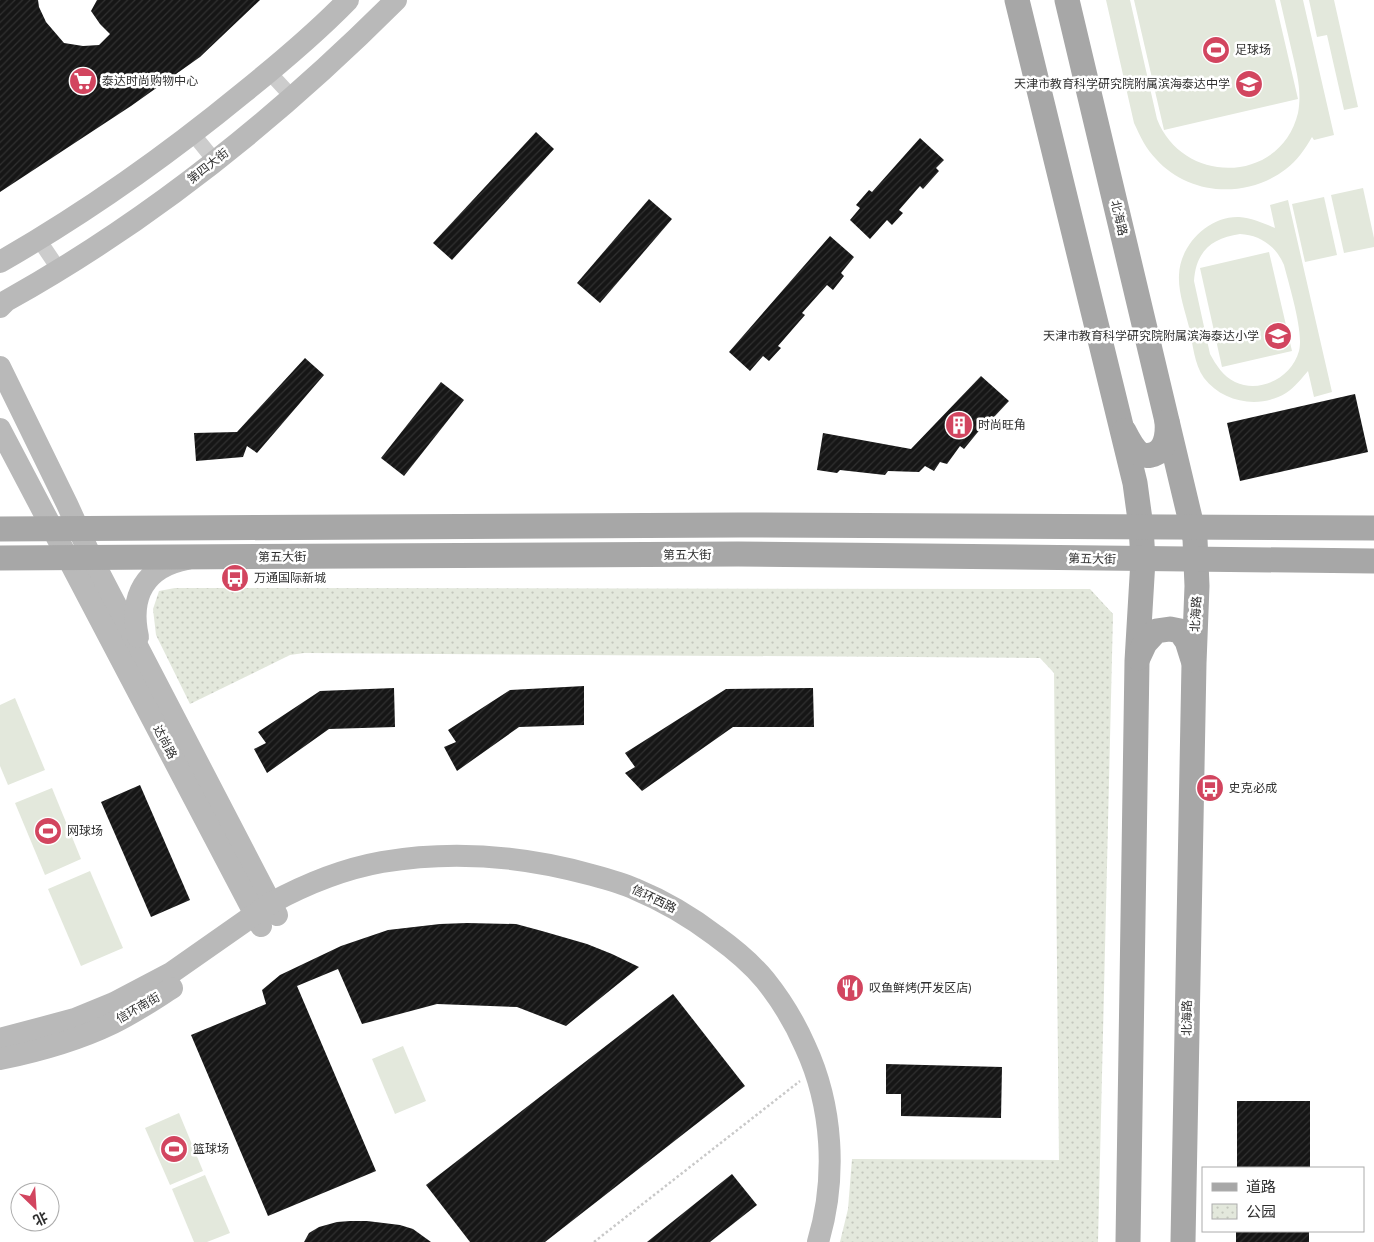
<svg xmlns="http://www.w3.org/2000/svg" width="1374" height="1242" viewBox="0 0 1374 1242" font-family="Lato,'Noto Sans SC',sans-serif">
<defs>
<pattern id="park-dots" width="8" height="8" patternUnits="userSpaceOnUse" patternTransform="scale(1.25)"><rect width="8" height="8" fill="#e3e8dc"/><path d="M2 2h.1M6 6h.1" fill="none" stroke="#c3c7bd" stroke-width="1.8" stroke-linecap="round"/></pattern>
<pattern id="building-hatch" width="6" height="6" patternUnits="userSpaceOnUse" patternTransform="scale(1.25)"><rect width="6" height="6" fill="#161616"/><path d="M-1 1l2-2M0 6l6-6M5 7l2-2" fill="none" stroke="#303030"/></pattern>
</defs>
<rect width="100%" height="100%" fill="#fff"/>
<g fill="#e3e8dc" fill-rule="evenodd">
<path d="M 1106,0 L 1130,0 L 1157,119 C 1183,186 1281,184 1298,113 C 1302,92 1297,73 1292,52 C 1288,35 1284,17 1280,0 L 1303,0 L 1334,135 L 1314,140 L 1312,137 C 1305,149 1297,161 1286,169 C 1247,199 1189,196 1156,159 C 1146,149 1140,136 1134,123 Z"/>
<polygon points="1134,0 1275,0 1298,99 1164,130"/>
<polygon points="1309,0 1334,0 1358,107 1344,110 1327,35 1317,37"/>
<polygon points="1363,188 1374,238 1374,247 1344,253 1331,195"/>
<polygon points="1324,197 1337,255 1305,262 1292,204"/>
<path d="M 1288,200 L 1332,392 L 1314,397 L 1308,371 C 1301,379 1295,387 1286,393 C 1260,409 1223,403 1204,378 C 1194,364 1193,344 1189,327 C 1185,311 1178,292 1179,275 C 1180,245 1208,216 1239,217 C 1252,218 1263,223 1275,228 L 1270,205 ZM 1240,234 C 1260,235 1276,246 1284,265 C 1289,285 1304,332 1299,351 C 1292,377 1261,394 1235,382 C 1223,376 1216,365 1210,354 L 1194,281 C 1196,251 1212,238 1240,234 Z"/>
<polygon points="1269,252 1292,351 1222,367 1200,268"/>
<polygon points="15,698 45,770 8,785 0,766 0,705"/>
<polygon points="52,788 81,859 45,875 15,803"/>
<polygon points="90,871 123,948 81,966 48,889"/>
<polygon points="403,1046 426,1101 395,1114 372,1059"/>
<polygon points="179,1113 203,1171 170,1185 145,1128"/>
<polygon points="205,1175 230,1233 207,1242 194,1242 172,1189"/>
</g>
<polygon fill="url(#park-dots)" points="175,588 1090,589 1113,614 1098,1242 840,1242 848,1209 852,1159 1059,1160 1054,673 1040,658 304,653 290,655 190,704 156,635 153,609 159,591"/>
<g fill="url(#building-hatch)">
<polygon points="0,0 38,0 39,7 46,22 64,43 83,46 99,45 110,34 100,24 91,11 97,0 260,0 200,57 131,106 0,192"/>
<polygon points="536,132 554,149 452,260 433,243"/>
<polygon points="920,138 944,160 936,168 939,171 923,189 920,186 899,210 903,213 892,225 887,220 870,239 850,220 860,208 856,205 869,190 872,192"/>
<polygon points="649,199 672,219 600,303 577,283"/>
<polygon points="830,236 854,257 841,273 844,276 833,290 827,285 802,313 805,315 778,346 781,348 769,361 763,356 750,371 729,352"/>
<polygon points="305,358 324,375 257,453 247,446 243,457 196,461 194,433 237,432"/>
<polygon points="981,376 1009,401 994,417 991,416 964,449 960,446 947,464 940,462 934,471 925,466 919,472 888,471 885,475 840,470 837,473 817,470 823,433 911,449"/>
<polygon points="441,382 464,400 404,476 381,458"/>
<polygon points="1355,394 1368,452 1240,481 1227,423"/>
<polygon points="584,686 584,725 519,727 457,771 444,747 456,742 448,730 510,690"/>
<polygon points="394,688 395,727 329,729 267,773 254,749 266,743 258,732 320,691"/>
<polygon points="813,688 814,727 733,727 642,791 625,773 635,767 625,753 726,689"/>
<polygon points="140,785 190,900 151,917 101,802"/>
<polygon points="467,923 516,924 542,931 587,944 612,954 639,967 566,1026 517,1007 437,1004 362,1024 338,969 297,986 376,1171 268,1216 191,1035 266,1004 262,990 280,975 341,946 388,930 440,924"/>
<polygon points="673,994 745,1086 545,1242 470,1242 426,1185"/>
<polygon points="886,1064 1002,1067 1001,1118 901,1116 901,1094 886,1094"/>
<rect x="1237" y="1101" width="73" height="67"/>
<polygon points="732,1174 757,1205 710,1242 647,1242"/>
<polygon points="350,1221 367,1221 400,1225 413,1229 431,1242 304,1242 309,1233 319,1227 337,1222"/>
<rect x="1236" y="1231" width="73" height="11"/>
</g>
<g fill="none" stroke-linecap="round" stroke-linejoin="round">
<polyline stroke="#c9c9c9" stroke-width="2.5" stroke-dasharray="2.5 2.5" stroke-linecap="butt" points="594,1242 800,1081"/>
<g stroke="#ccc" stroke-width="15">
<polyline points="269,72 293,98"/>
<polyline points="193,134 215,161"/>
<polyline points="39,240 60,271"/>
</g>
<g stroke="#b9b9b9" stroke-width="22">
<path d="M 0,262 C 87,212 165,157 243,93 C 279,64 315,34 348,0"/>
<path d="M 0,307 L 6,301 C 150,221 280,116 396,0"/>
<polyline points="0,367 67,504 92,559 277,915"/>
<polyline points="0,429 261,926"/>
<path d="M 138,637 C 129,596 145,567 187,559"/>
<path d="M 0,1039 L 75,1019 L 114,1003 L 171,973 L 271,903 C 306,884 343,869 382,862 C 453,850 524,856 592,875 C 607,879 622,883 635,889 C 664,901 691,917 716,936 C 734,949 751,963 765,980 C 781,1000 795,1023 805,1046 C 833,1106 837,1178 818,1242"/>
<path d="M 0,1059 C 39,1051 78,1040 113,1023 C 134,1013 153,1000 172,988"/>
</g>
<g stroke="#a7a7a7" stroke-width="25">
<polyline points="1017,0 1135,483 1141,527 1143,560 1137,661 1128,1242"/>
<polyline points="1067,0 1195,539 1197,586 1194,663 1183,1242"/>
<path d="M 1124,431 C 1128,439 1133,449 1140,454 C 1144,456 1147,456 1151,455 C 1166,452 1168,434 1167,422"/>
<polyline points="0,529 739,525 1374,528"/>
<polyline points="0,558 738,554 1374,561"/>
<polyline points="1138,658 1145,643 1156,631 1170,629 1180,631 1187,641 1193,660"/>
</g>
</g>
<defs>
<g id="stadium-disc" transform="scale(1.4375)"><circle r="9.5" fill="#d2455f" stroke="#fff"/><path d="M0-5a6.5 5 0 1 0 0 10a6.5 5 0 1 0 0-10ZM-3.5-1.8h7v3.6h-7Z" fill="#fff"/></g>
<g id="supermarket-disc" transform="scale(1.4375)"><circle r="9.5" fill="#d2455f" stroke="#fff"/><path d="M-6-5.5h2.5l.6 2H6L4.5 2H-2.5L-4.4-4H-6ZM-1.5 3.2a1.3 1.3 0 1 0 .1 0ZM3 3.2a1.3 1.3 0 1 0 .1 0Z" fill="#fff"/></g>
<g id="school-disc" transform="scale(1.4375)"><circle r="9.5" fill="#d2455f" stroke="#fff"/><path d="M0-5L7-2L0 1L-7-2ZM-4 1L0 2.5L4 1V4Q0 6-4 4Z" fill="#fff"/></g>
<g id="building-disc" transform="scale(1.4375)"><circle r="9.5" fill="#d2455f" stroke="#fff"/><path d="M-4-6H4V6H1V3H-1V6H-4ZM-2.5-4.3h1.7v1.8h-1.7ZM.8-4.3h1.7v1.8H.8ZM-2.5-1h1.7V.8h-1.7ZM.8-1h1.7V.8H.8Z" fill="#fff"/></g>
<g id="bus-disc" transform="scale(1.4375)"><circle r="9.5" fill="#d2455f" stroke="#fff"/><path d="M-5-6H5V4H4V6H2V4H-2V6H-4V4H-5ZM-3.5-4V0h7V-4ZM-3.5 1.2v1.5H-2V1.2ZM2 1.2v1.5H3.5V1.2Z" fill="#fff"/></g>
<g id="restaurant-disc" transform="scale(1.4375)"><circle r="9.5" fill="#d2455f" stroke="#fff"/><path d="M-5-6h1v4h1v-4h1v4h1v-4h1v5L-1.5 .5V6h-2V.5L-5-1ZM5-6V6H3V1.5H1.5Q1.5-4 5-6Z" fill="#fff"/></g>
</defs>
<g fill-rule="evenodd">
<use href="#stadium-disc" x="1216" y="50"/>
<use href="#supermarket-disc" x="83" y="81"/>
<use href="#school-disc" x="1249" y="84"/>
<use href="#school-disc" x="1278" y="336"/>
<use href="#building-disc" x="959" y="425"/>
<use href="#bus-disc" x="235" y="578"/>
<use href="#bus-disc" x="1210" y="788"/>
<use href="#stadium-disc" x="48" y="831"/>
<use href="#restaurant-disc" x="850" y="988"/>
<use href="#stadium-disc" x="174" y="1149"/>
</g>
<g text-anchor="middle" stroke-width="5" stroke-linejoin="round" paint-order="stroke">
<g font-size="12" fill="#2f2f2f" stroke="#fff" text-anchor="start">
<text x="1235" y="54">足球场</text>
<text x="102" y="85">泰达时尚购物中心</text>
<text x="1230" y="88" text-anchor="end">天津市教育科学研究院附属滨海泰达中学</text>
<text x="1259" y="340" text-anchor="end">天津市教育科学研究院附属滨海泰达小学</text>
<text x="978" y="429">时尚旺角</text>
<text x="254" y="582">万通国际新城</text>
<text x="1229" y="792">史克必成</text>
<text x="67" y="835">网球场</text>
<text x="869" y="992">叹鱼鲜烤(开发区店)</text>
<text x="193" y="1153">篮球场</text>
</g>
<g font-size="12" fill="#2f2f2f" stroke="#fff">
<text transform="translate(208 166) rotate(-38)" y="4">第四大街</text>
<text transform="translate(1119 218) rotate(77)" y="4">北海路</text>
<text x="687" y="559">第五大街</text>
<text x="282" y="561">第五大街</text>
<text transform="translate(1092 559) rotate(1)" y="4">第五大街</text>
<text transform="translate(1196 614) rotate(-87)" y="4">北海路</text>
<text transform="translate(165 742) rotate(62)" y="4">达尚路</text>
<text transform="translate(654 899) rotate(26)" y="4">信环西路</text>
<text transform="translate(138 1008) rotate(-30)" y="4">信环南街</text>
<text transform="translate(1187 1018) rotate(-89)" y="4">北海路</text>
</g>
</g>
<rect x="1202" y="1167" width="162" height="65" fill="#ffffff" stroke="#acacac"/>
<rect x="1212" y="1183" width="25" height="8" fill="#a7a7a7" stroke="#acacac"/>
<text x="1246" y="1192" font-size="15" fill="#2f2f2f">道路</text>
<rect x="1212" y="1204" width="25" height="15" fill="url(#park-dots)" stroke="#acacac"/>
<text x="1246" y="1217" font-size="15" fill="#2f2f2f">公园</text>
<g transform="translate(35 1207) rotate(155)"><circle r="24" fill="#ffffff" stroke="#acacac"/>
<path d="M0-4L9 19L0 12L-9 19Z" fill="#d2455f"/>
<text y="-8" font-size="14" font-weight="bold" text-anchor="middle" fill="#2f2f2f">北</text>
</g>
</svg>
